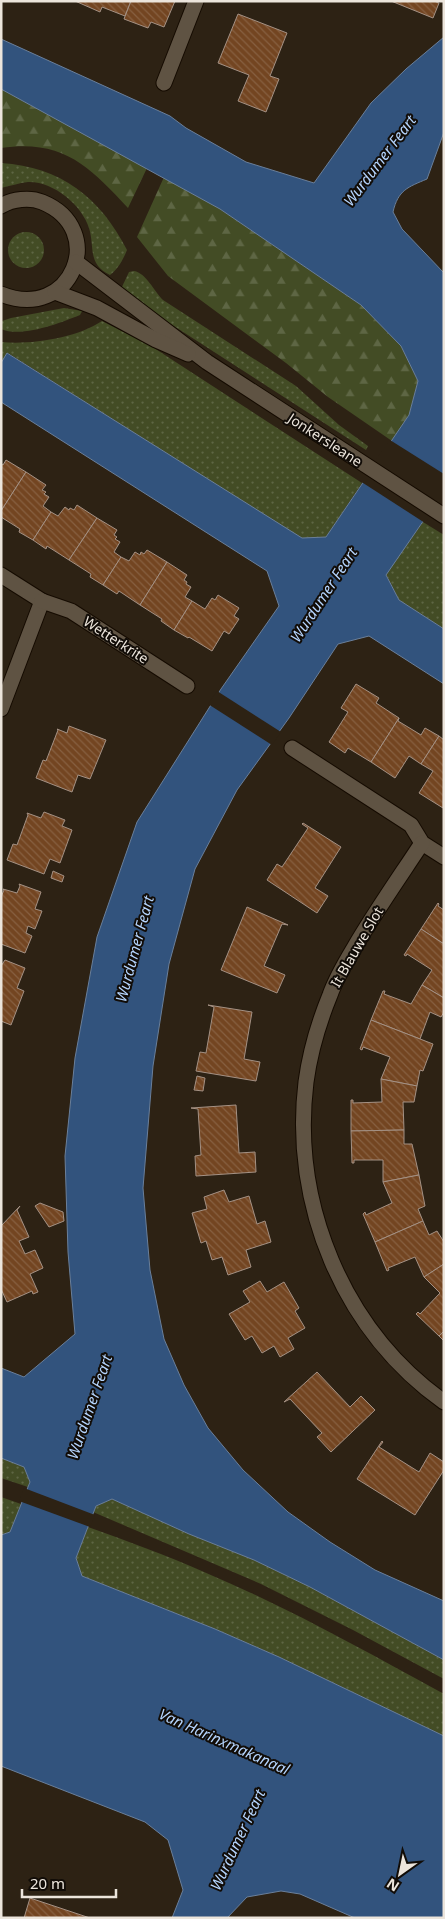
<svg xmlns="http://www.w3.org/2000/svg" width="445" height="1919" viewBox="0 0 445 1919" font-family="'Noto Sans',sans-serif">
<defs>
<pattern id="grass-dots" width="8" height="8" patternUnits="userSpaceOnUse" patternTransform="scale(1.25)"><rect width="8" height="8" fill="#434c25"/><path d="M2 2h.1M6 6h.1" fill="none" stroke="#5e6644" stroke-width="1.8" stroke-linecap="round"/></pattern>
<pattern id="forest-firs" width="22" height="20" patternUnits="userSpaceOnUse" patternTransform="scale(1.25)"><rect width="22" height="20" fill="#434c25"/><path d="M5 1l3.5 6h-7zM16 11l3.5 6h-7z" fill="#5e6644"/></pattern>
<pattern id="building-back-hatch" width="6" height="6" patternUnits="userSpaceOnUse" patternTransform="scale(1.25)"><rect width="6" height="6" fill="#734521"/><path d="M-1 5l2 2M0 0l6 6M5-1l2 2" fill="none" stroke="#876041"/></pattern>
</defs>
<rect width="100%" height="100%" fill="#2d2214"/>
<g fill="url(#grass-dots)">
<path d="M 1,163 C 61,167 100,197 127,250 C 123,260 118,269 110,275 C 87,264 95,247 89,228 C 82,205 53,181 28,182 C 19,183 10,186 1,188 Z"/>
<circle cx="26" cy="250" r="18"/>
<path d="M 134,271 C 146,273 154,291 163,300 L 296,386 L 339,425 L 368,446 L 366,450 L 163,319 L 121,289 L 129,272 Z"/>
<path d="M 64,308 L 82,311 L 80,315 C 60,323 22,338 1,329 L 2,321 L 11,318 Z"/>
<path d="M 102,321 L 151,346 L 362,483 L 326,537 L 302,539 L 8,353 L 1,363 L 1,342 C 31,345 77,338 102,321 Z"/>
<polygon points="423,522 444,535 444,629 399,600 386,574"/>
<polygon points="1,1458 24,1467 30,1482 28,1487 1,1478"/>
<polygon points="1,1497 21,1504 10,1532 1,1535"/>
<polygon points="112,1499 189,1534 254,1560 310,1587 444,1660 444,1679 353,1630 261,1584 93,1512 96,1506"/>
<path d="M 88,1527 C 127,1541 166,1555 204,1572 C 287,1607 365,1651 444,1694 L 444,1736 L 279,1657 L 215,1629 L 82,1576 L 76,1558 Z"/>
</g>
<g fill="url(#forest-firs)">
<path d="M 1,89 L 147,168 L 128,208 C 89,166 63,139 1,148 Z"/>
<polygon points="164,177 220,209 361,305 401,346 418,381 409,415 392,441 328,397 286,363 168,276 137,237"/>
</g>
<path fill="#32537d" stroke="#6a7f9a" d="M 444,37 L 444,132 L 427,179 C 408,187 398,190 393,212 L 402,229 L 444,273 L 444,491 L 386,575 L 399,600 L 444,629 L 444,684 L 369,636 L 338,644 L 289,718 L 237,790 L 195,869 L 169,964 L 153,1066 L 143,1188 L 150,1270 L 164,1339 L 184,1385 L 208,1428 L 243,1470 L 288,1512 L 330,1542 L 375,1570 L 444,1601 L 444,1660 L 310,1587 L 254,1560 L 189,1534 L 112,1499 L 96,1506 L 76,1558 L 82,1576 L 215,1629 L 279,1657 L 444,1736 L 444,1918 L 355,1918 L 300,1894 L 281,1891 L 247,1897 L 227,1918 L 172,1918 L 183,1890 L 168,1840 L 145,1822 L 1,1766 L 1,1535 L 10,1532 L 30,1482 L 24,1467 L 1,1458 L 1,1368 L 24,1377 L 75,1334 L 68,1252 L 65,1156 L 75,1058 L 97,937 L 137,822 L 221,689 L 279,606 L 267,571 L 1,402 L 1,363 L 7,353 L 302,538 L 326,537 L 409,415 L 418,381 L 401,346 L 361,305 L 220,209 L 1,89 L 1,39 L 170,116 L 186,128 L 246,162 L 314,183 L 371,103 L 406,69 Z"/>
<g fill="#2d2214">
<polygon points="390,440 444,474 444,495 425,523 360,481"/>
<polygon points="217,691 281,732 272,745 208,704"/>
<polygon points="24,1488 95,1515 90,1527 19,1501"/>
</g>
<g fill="url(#building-back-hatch)" stroke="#a49184">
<polygon points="75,1 131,1 125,16 102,7 100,12"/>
<polygon points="131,1 175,1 164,27 151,22 148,28 124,19"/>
<polygon points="391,1 434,1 439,3 433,18"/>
<polygon points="238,14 287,33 270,76 279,79 266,112 238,101 249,75 218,63"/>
<polygon points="6,460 26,472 1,511 1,464 3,465"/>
<polygon points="26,472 46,485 42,490 46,492 44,494 49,497 43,506 51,512 33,540 19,532 20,529 1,517 1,511"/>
<polygon points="77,505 97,518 69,560 47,546 46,549 33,540 51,512 58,516 65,507 69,510 70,508 74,510"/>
<polygon points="97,518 117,530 114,535 117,537 115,539 120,542 114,552 121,557 103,585 90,577 91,574 69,560"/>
<polygon points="147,550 167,562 140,605 119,591 117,594 103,585 121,557 129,561 135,552 140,555 141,552 144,554"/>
<polygon points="167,562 187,575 184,580 187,582 186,584 191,587 185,597 192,601 174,630 161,621 162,619 140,605"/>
<polygon points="218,595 239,608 234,616 239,619 229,634 224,631 212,651 189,637 188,638 174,630 192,601 205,609 212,598 215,600"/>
<polygon points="356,684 379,698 376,703 399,718 371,762 348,748 345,753 329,742 348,712 341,708"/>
<polygon points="399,718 398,721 421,735 425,728 439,736 421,764 409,756 395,778 371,762"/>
<polygon points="69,726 106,740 90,779 78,775 72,792 36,778 43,760 46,761 58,730 57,729 67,733"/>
<polygon points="439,736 444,740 443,808 419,793 433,771 421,764"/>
<polygon points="44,812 65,820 62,826 72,830 60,863 50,859 44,874 7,860 13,844 17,845 28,815 27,813 41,818"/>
<polygon points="303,823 341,847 315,888 328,896 317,913 267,880 277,864 282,867 308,828 302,824"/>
<polygon points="53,871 64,876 62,882 51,878"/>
<polygon points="19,884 41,892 35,909 42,911 35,929 28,926 26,933 32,936 25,953 1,944 1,897 4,890 3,889 17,893 20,886"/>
<polygon points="438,903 439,904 438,906 444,910 444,944 421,929"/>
<polygon points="247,907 288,925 282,924 264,966 285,975 277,993 221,970"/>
<polygon points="421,929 444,944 444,998 422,985 432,970 407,954 406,956 404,955"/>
<polygon points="5,960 25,968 17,988 24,991 11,1025 1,1021 1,966"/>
<polygon points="422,985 444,998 444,1012 441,1017 430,1012 420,1039 371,1020 383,991 385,991 384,994 411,1004"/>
<polygon points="208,1005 252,1012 244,1059 260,1062 256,1081 196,1071 200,1052 206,1053 214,1007"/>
<polygon points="371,1020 433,1044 423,1071 420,1070 417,1086 381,1079 390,1057 363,1047 362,1050 360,1049"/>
<polygon points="197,1076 205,1078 203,1091 194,1090"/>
<polygon points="381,1079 417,1086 414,1102 403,1102 404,1130 351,1131 351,1100 353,1100 353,1103 382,1102"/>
<polygon points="236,1105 239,1153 255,1152 256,1172 196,1176 195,1156 201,1155 198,1109 191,1108"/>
<polygon points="404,1130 404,1144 412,1144 419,1175 383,1182 383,1160 354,1160 354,1163 352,1163 351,1131"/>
<polygon points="419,1175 425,1206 418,1209 423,1221 375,1242 363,1214 365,1212 366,1215 392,1203 383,1182"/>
<polygon points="224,1190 229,1202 249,1196 257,1224 265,1221 271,1242 246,1250 251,1267 228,1275 222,1257 212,1260 206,1241 201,1243 192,1213 207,1209 204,1197"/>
<polygon points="40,1203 63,1212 64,1221 49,1227 35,1206"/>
<polygon points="20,1206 17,1210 29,1237 19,1241 25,1254 35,1250 43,1268 30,1274 38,1292 33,1294 32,1291 7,1302 1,1289 1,1226"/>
<polygon points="423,1221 429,1235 437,1231 444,1242 444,1264 424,1277 415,1257 388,1268 389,1270 387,1271 375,1242"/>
<polygon points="444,1264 444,1331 439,1336 416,1314 418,1312 420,1314 440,1293 424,1277"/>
<polygon points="260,1281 267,1292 284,1282 299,1308 295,1311 305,1328 288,1338 294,1349 280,1357 274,1346 262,1353 252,1336 245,1340 229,1314 250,1302 243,1291"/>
<polygon points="444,1331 444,1341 439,1336"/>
<polygon points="317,1372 350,1407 361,1396 375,1410 331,1452 317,1437 322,1433 290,1399 284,1402"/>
<polygon points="382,1441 383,1442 379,1447 419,1472 430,1453 444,1462 444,1470 415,1515 357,1479"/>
<polygon points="30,1898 90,1918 24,1918"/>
</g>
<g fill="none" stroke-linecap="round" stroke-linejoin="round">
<g stroke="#150b01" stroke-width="17">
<g id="minor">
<polyline points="164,83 196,1"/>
<path d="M 1,206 C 12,199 30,197 42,202 C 109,229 72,323 1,294"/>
<polyline points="76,262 207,362 444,516"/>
<polyline points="55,292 97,308 156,340 188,354"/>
<polyline points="1,575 42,601 1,709"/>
<polyline points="42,601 71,611 187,686"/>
<polyline points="292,748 411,825 422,843 444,857"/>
<path d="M 422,843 C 399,878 375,912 354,948 C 345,963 336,978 330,995 C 319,1022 310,1052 306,1082 C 291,1204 343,1330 444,1402"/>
</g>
</g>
<use href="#minor" stroke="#5f5343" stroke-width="15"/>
</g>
<g text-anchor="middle" stroke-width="4" stroke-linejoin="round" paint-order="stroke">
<g font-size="14" fill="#ece5dc" stroke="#110c07">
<text transform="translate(325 440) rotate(33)" y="5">Jonkersleane</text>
<text transform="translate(116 640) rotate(33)" y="5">Wetterkrite</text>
<text transform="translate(357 947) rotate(-60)" y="5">It Blauwe Slot</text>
</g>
<g font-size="15" font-style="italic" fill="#b5d5fe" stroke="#110c07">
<text transform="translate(380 161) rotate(-53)" y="5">Wurdumer Feart</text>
<text transform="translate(324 595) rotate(-57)" y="5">Wurdumer Feart</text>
<text transform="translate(135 949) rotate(-75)" y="5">Wurdumer Feart</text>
<text transform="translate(90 1407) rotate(-71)" y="5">Wurdumer Feart</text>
<text transform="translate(224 1742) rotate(24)" y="5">Van Harinxmakanaal</text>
<text transform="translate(238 1840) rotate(-65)" y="5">Wurdumer Feart</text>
</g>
</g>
<rect width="445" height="1919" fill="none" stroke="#ece5dc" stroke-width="5"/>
<g transform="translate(400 1874) rotate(213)" stroke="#110c07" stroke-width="4" paint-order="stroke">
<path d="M0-4L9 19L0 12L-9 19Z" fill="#ece5dc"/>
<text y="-8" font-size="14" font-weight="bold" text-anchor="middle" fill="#ece5dc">N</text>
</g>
<path d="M22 1889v8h94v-8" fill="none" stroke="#ece5dc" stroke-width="2.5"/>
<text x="30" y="1889" font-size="15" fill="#ece5dc" stroke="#110c07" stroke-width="4" paint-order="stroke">20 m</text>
</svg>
